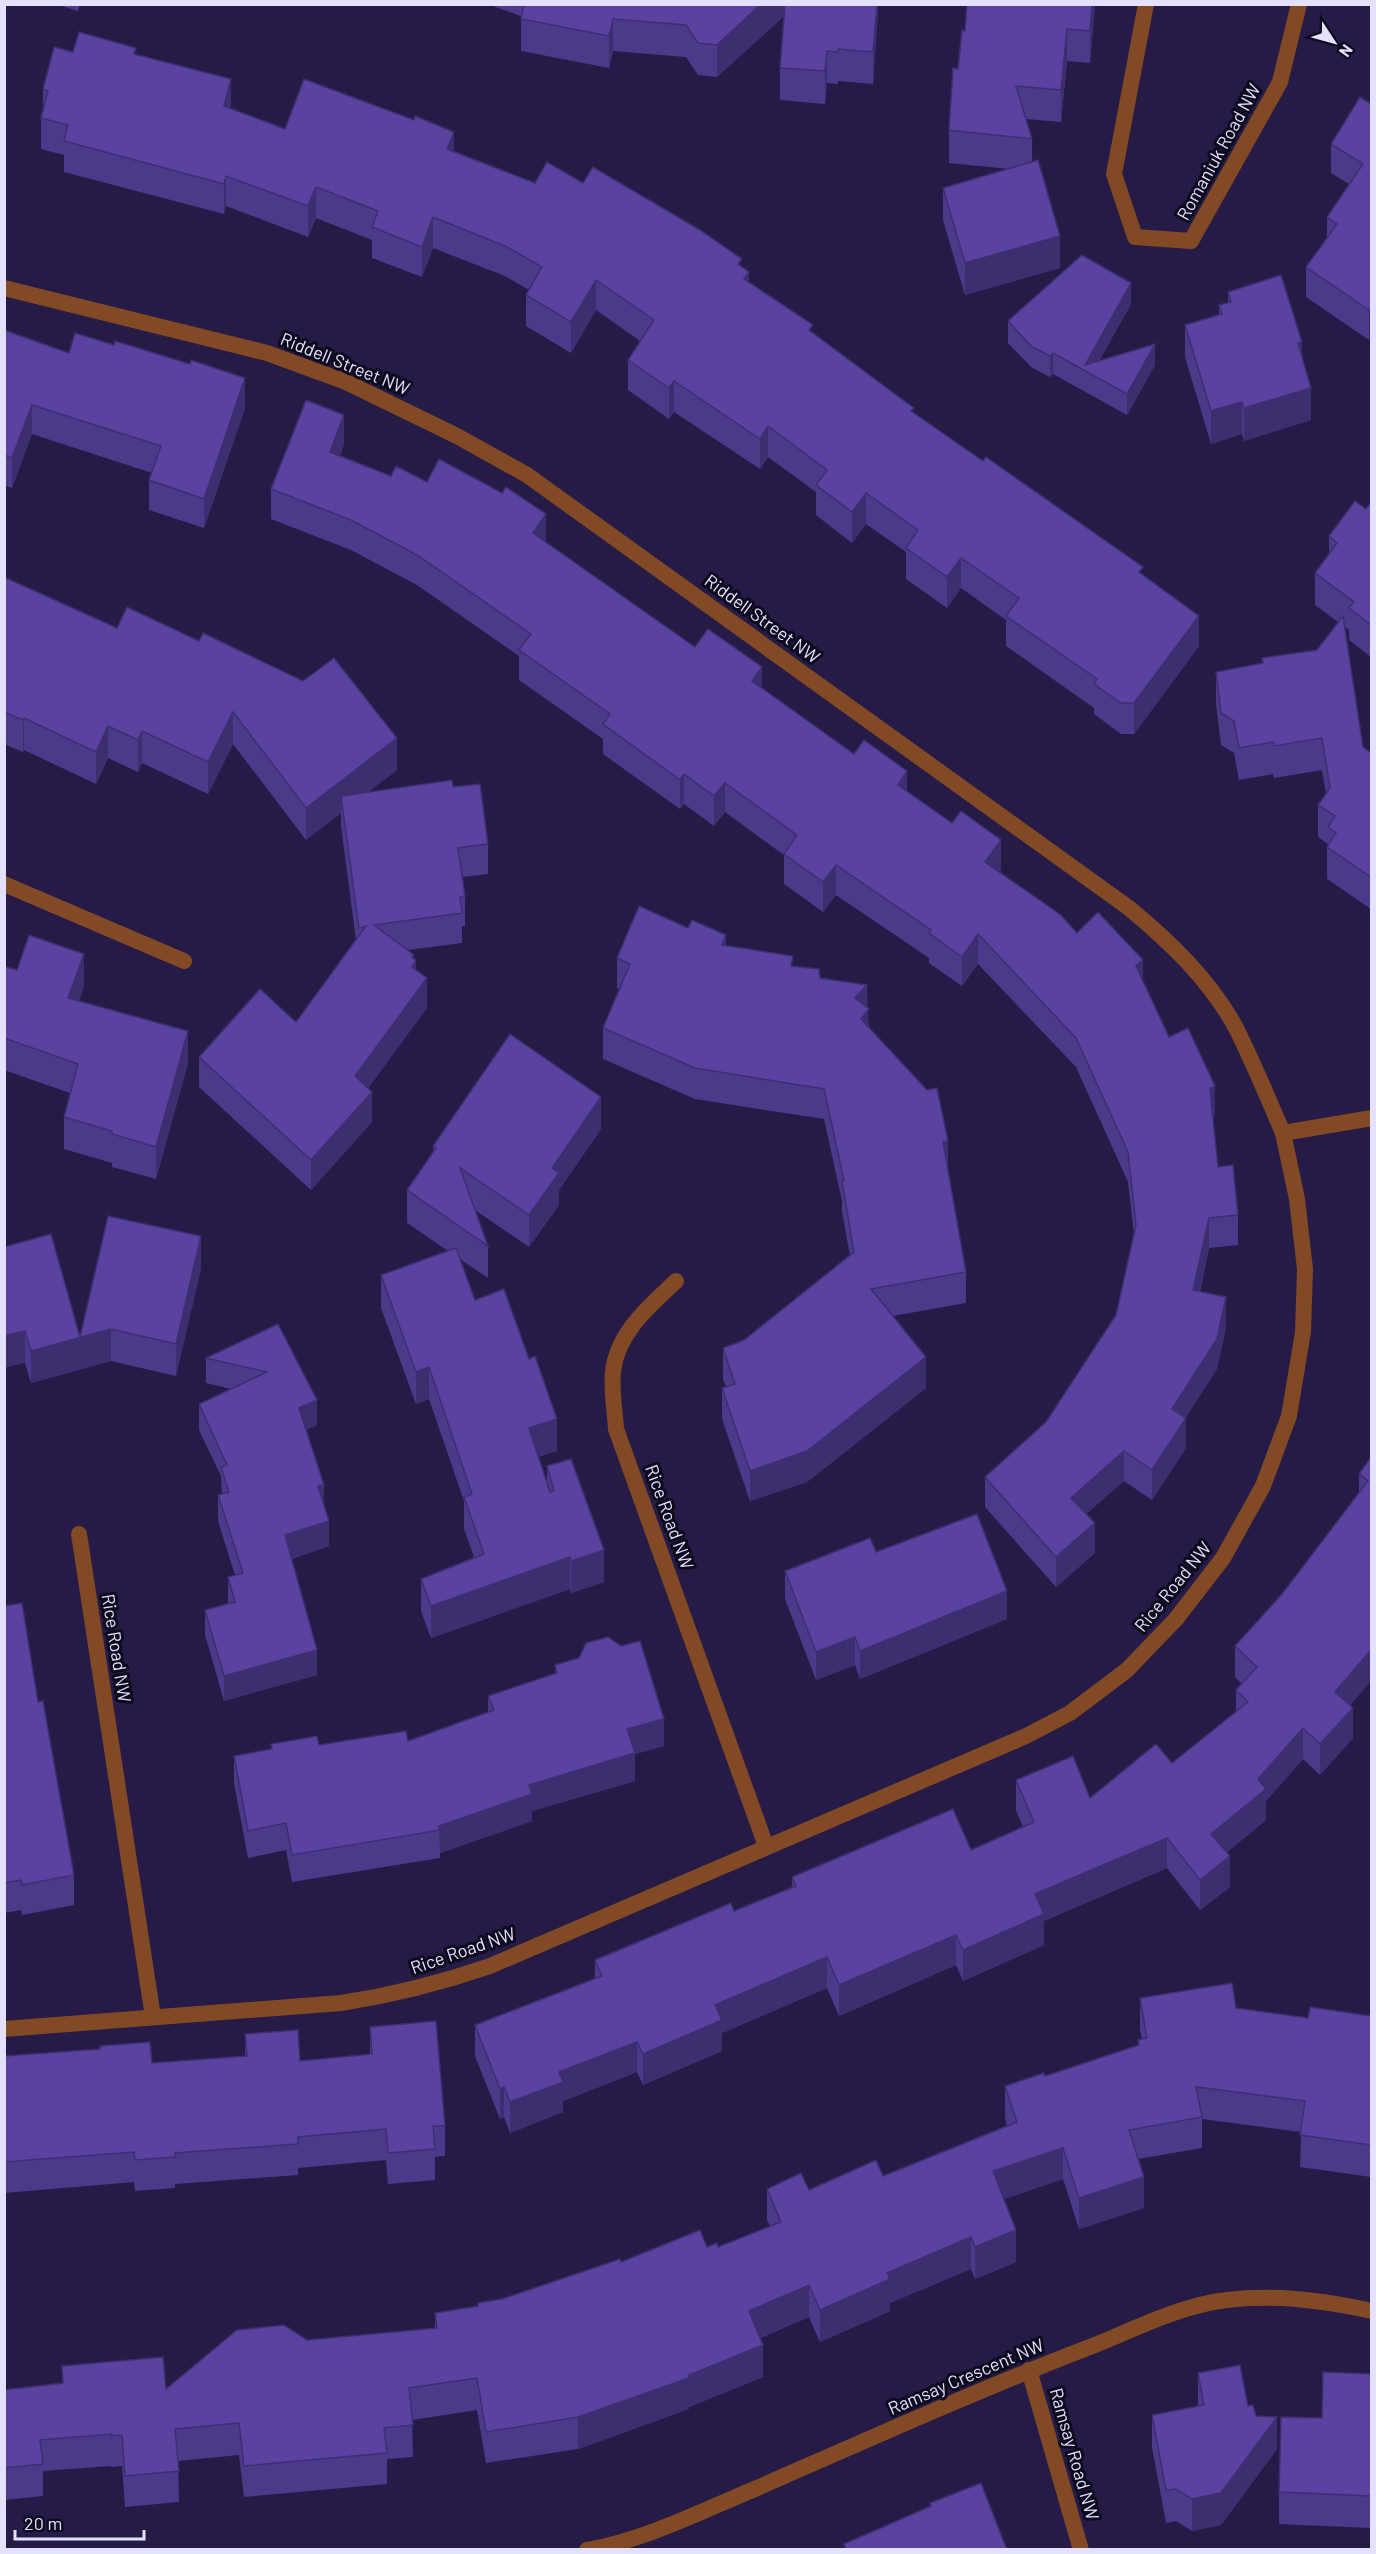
<svg xmlns="http://www.w3.org/2000/svg" width="1376" height="2554" viewBox="0 0 1376 2554" font-family="Barlow,sans-serif">
<rect width="100%" height="100%" fill="#251b46"/>
<g fill="none" stroke-linecap="round" stroke-linejoin="round">
<g stroke="#824925" stroke-width="16">
<polyline points="1146,4 1114,174 1135,237 1191,241 1280,82 1299,4"/>
<path d="M 4,288 L 267,353 L 346,382 L 457,436 L 527,475 L 1129,908 C 1170,942 1210,980 1236,1028 C 1253,1062 1268,1098 1283,1133 L 1372,1118"/>
<polyline points="4,884 184,961"/>
<path d="M 676,1281 C 650,1306 617,1332 613,1372 C 611,1390 615,1411 616,1429 L 766,1846"/>
<polyline points="79,1534 153,2017"/>
<path d="M 4,2029 L 341,2003 C 393,1995 441,1983 490,1966 L 1026,1736 L 1070,1713 L 1127,1670 L 1176,1619 L 1223,1558 L 1263,1486 L 1289,1416 L 1303,1332 L 1305,1269 L 1297,1199 L 1283,1133"/>
<polyline points="1029,2370 1081,2550"/>
<path d="M 587,2550 C 645,2540 702,2511 757,2488 C 869,2439 980,2389 1095,2345 C 1137,2328 1182,2305 1227,2300 C 1273,2294 1327,2301 1372,2311"/>
</g>
</g>
<g fill="#4d398a">
<polygon points="55,4 80,4 78,11"/>
<polygon points="487,4 878,4 873,84 838,81 838,84 827,83 825,104 780,100 780,68 784,16 717,77 698,75 686,57 613,51 609,68 521,51 521,16"/>
<polygon points="1095,4 1090,63 1067,61 1061,122 1026,119 1032,139 1032,162 1060,268 965,295 943,220 943,188 1010,169 949,163 949,130 958,69 965,31"/>
<polygon points="73,52 136,55 231,108 285,129 454,151 535,183 583,183 742,267 749,282 914,413 1143,574 1199,646 1134,734 1121,734 1094,714 1094,708 1006,646 1006,620 961,588 947,608 906,579 906,552 866,524 852,543 816,515 816,492 768,457 760,469 674,412 669,419 628,390 628,360 640,341 596,310 571,353 526,326 526,295 529,290 505,276 433,248 422,277 372,258 372,240 316,218 308,237 226,206 224,214 64,172 64,155 41,149 41,118 43,109 43,89"/>
<polygon points="1371,104 1369,340 1306,297 1306,267 1327,238 1327,217 1349,184 1331,173 1331,144"/>
<polygon points="1228,292 1302,355 1311,420 1244,441 1242,434 1211,444 1185,357 1185,325 1219,314 1219,305 1228,303"/>
<polygon points="1131,304 1099,361 1155,365 1127,415 1053,374 1050,377 1031,367 1008,343 1008,321"/>
<polygon points="4,330 69,353 114,345 245,408 204,528 149,510 149,480 152,473 32,434 12,488 4,485"/>
<polygon points="344,444 340,456 546,543 695,647 762,688 907,792 1001,870 999,872 1077,933 1143,980 1169,1037 1215,1116 1213,1117 1218,1167 1238,1215 1238,1245 1209,1248 1200,1292 1226,1327 1217,1369 1185,1418 1186,1448 1152,1500 1124,1481 1086,1514 1095,1553 1056,1587 985,1507 985,1477 1046,1422 1116,1315 1134,1235 1128,1182 1076,1067 978,964 962,986 929,963 929,958 836,895 823,912 784,884 784,855 725,812 714,826 684,804 680,809 603,754 603,739 519,680 519,656 417,585 351,550 271,519 271,489"/>
<polygon points="1371,502 1371,657 1349,640 1349,630 1344,626 1363,747 1371,753 1371,909 1327,879 1327,847 1328,844 1318,837 1318,805 1326,794 1322,770 1274,778 1273,774 1239,780 1234,753 1221,745 1216,704 1216,672 1262,664 1262,658 1317,650 1338,622 1315,605 1315,573 1329,554 1329,536 1366,509"/>
<polygon points="4,577 397,770 368,792 453,787 488,844 488,874 463,877 465,896 465,926 462,926 462,943 408,950 414,959 416,970 427,1008 368,1088 372,1122 311,1190 199,1087 199,1057 296,1022 356,940 341,826 341,813 306,840 233,744 208,794 142,763 138,772 108,758 96,784 24,750 23,752 4,744"/>
<polygon points="688,928 726,945 793,966 820,978 867,1008 869,1027 948,1172 966,1272 966,1303 893,1316 926,1388 807,1482 750,1501 722,1419 722,1388 726,1387 723,1379 723,1348 744,1340 850,1256 842,1211 842,1201 824,1119 695,1099 603,1059 603,1028 619,989 617,988 617,958"/>
<polygon points="4,966 17,970 84,986 79,1001 188,1063 156,1179 112,1167 112,1163 64,1149 64,1117 70,1093 4,1070"/>
<polygon points="601,1129 559,1190 559,1205 529,1247 475,1210 488,1246 488,1278 460,1259 475,1300 557,1451 538,1457 547,1484 547,1466 604,1582 571,1593 570,1589 431,1638 421,1611 421,1579 474,1557 464,1529 464,1501 429,1399 416,1404 381,1308 381,1275 448,1251 407,1223 407,1190 433,1152 433,1146"/>
<polygon points="4,1247 80,1337 201,1268 176,1376 111,1361 31,1383 25,1363"/>
<polygon points="278,1324 317,1425 306,1430 324,1506 329,1546 292,1559 317,1675 224,1701 205,1635 205,1610 228,1603 228,1577 235,1575 218,1521 218,1495 222,1494 221,1476 199,1430 199,1404 231,1389 206,1383 206,1358"/>
<polygon points="1371,1457 1371,1681 1350,1705 1353,1738 1320,1775 1303,1759 1266,1801 1266,1820 1227,1852 1230,1887 1200,1910 1167,1868 1044,1921 1044,1945 963,1981 956,1965 839,2016 827,1988 722,2033 722,2051 643,2085 637,2072 563,2101 563,2112 510,2133 504,2117 500,2119 475,2056 475,2025 595,1978 595,1960 734,1911 792,1887 792,1877 971,1850 1023,1827 1016,1810 1016,1780 1090,1798 1172,1763 1236,1712 1236,1690 1242,1684 1235,1677 1235,1646 1282,1594 1359,1494 1359,1474"/>
<polygon points="876,1552 1007,1619 860,1679 855,1665 816,1680 785,1599 785,1571"/>
<polygon points="4,1606 38,1702 74,1875 74,1905 22,1915 21,1910 4,1913"/>
<polygon points="555,1665 664,1746 635,1754 635,1781 532,1811 532,1821 440,1853 440,1858 292,1882 286,1850 248,1858 234,1783 234,1756 271,1749 271,1744 319,1745 408,1741 488,1712 488,1696 555,1674"/>
<polygon points="1140,1998 1236,2008 1308,2018 1371,2016 1371,2188 1371,2177 1300,2167 1301,2132 1202,2119 1202,2148 1138,2159 1144,2208 1079,2229 1063,2179 1004,2199 1016,2262 975,2279 971,2269 890,2303 890,2311 820,2342 809,2317 760,2338 763,2377 689,2407 689,2409 578,2449 486,2463 477,2410 412,2420 413,2457 387,2459 387,2484 244,2497 239,2455 178,2461 179,2502 125,2507 122,2466 111,2467 111,2466 43,2471 43,2496 4,2500 4,2390 62,2383 62,2366 166,2389 307,2340 435,2328 435,2313 478,2306 621,2262 707,2247 718,2247 770,2226 767,2220 767,2189 809,2190 883,2176 1007,2126 1005,2117 1005,2086 1045,2076 1138,2046 1138,2040 1142,2039 1140,2030"/>
<polygon points="370,2027 445,2126 445,2156 435,2157 435,2180 388,2184 386,2160 298,2168 298,2175 175,2184 175,2188 135,2191 134,2182 4,2193 4,2056 152,2063 245,2056 245,2034 300,2061 370,2054"/>
<polygon points="1198,2373 1248,2406 1277,2449 1221,2525 1192,2531 1176,2521 1166,2523 1152,2447 1152,2415 1198,2406"/>
<polygon points="1371,2374 1371,2528 1279,2524 1279,2492 1322,2418"/>
</g>
<g fill="#3e2e70">
<polygon points="761,4 787,4 787,13 717,77 717,45"/>
<polygon points="877,4 878,4 878,15 873,84 873,52"/>
<polygon points="1092,4 1095,4 1090,63 1090,31"/>
<polygon points="613,19 613,51 609,68 609,36"/>
<polygon points="1067,29 1067,61 1061,122 1061,90"/>
<polygon points="827,51 827,83 825,104 825,71"/>
<polygon points="231,79 231,109 224,106"/>
<polygon points="454,132 454,162 447,149"/>
<polygon points="226,176 226,206 224,214 224,184"/>
<polygon points="316,187 316,218 308,237 308,206"/>
<polygon points="433,217 433,248 422,277 422,247"/>
<polygon points="1060,236 1060,268 965,295 965,263"/>
<polygon points="749,272 749,302 744,279"/>
<polygon points="596,280 596,310 571,353 571,322"/>
<polygon points="1131,283 1131,304 1091,374 1085,365"/>
<polygon points="1371,306 1371,335 1369,340 1369,310"/>
<polygon points="1302,342 1302,374 1298,343"/>
<polygon points="1155,344 1155,365 1127,415 1127,394"/>
<polygon points="1053,353 1053,374 1050,377 1050,356"/>
<polygon points="245,378 245,408 204,528 204,499"/>
<polygon points="674,381 674,412 669,419 669,388"/>
<polygon points="1311,388 1311,420 1244,441 1244,408"/>
<polygon points="1242,402 1242,434 1211,444 1211,411"/>
<polygon points="32,405 32,434 12,488 12,458"/>
<polygon points="344,415 344,444 330,482 330,452"/>
<polygon points="768,426 768,457 760,469 760,439"/>
<polygon points="866,493 866,524 852,543 852,512"/>
<polygon points="546,514 546,544 533,533"/>
<polygon points="961,558 961,588 947,608 947,577"/>
<polygon points="1199,616 1199,646 1134,734 1134,703"/>
<polygon points="762,667 762,697 752,681"/>
<polygon points="233,712 233,744 208,794 208,762"/>
<polygon points="24,718 24,750 23,752 23,720"/>
<polygon points="108,726 108,758 96,784 96,752"/>
<polygon points="142,731 142,763 138,772 138,740"/>
<polygon points="397,738 397,770 343,811 341,796 341,813 306,840 306,808"/>
<polygon points="907,771 907,801 898,785"/>
<polygon points="684,774 684,804 680,809 680,780"/>
<polygon points="725,783 725,812 714,826 714,796"/>
<polygon points="1001,840 1001,870 985,892 985,862"/>
<polygon points="836,865 836,895 823,912 823,882"/>
<polygon points="978,934 978,964 962,986 962,957"/>
<polygon points="726,935 726,965 722,945"/>
<polygon points="84,954 84,986 68,1030 68,998"/>
<polygon points="414,955 414,963 416,960 416,990 412,997 412,957"/>
<polygon points="1143,960 1143,989 1136,966"/>
<polygon points="427,978 427,1008 355,1106 355,1076"/>
<polygon points="867,985 869,1040 861,1049 855,998"/>
<polygon points="188,1031 188,1063 156,1179 156,1147"/>
<polygon points="1215,1086 1215,1116 1210,1119 1210,1089"/>
<polygon points="372,1092 372,1122 311,1190 311,1160"/>
<polygon points="601,1097 601,1129 559,1190 559,1205 529,1247 529,1215 552,1168"/>
<polygon points="948,1141 948,1172 943,1142"/>
<polygon points="1209,1218 1209,1248 1193,1320 1193,1290"/>
<polygon points="201,1236 201,1268 176,1376 176,1344"/>
<polygon points="1226,1297 1226,1327 1217,1369 1172,1439 1172,1409"/>
<polygon points="111,1329 111,1361 31,1383 31,1351"/>
<polygon points="25,1331 25,1363 4,1368 4,1336"/>
<polygon points="926,1357 926,1388 807,1482 750,1501 750,1471"/>
<polygon points="429,1367 429,1399 416,1404 416,1372"/>
<polygon points="317,1400 317,1425 299,1433 299,1408"/>
<polygon points="1186,1418 1186,1448 1152,1500 1152,1470"/>
<polygon points="557,1419 557,1451 529,1460 529,1428"/>
<polygon points="1124,1451 1124,1481 1071,1527 1071,1498"/>
<polygon points="324,1485 324,1510 318,1486"/>
<polygon points="329,1521 329,1546 285,1561 285,1535"/>
<polygon points="1095,1523 1095,1553 1056,1587 1056,1557"/>
<polygon points="604,1550 604,1582 571,1593 571,1561"/>
<polygon points="570,1557 570,1589 431,1638 431,1606"/>
<polygon points="1007,1591 1007,1619 860,1679 860,1651"/>
<polygon points="855,1637 855,1665 816,1680 816,1652"/>
<polygon points="317,1650 317,1675 224,1701 224,1676"/>
<polygon points="1371,1650 1371,1681 1335,1722 1335,1692"/>
<polygon points="1353,1708 1353,1738 1320,1775 1320,1744"/>
<polygon points="664,1719 664,1746 635,1754 635,1781 532,1811 532,1821 440,1853 439,1826 529,1785 627,1729"/>
<polygon points="1303,1728 1303,1759 1266,1801 1266,1820 1211,1864 1211,1834"/>
<polygon points="1167,1838 1167,1868 1044,1921 1044,1945 963,1981 963,1950 1035,1894"/>
<polygon points="1230,1856 1230,1887 1200,1910 1200,1880"/>
<polygon points="956,1935 956,1965 839,2016 839,1985"/>
<polygon points="827,1957 827,1988 722,2033 722,2051 643,2085 643,2054 715,2005"/>
<polygon points="637,2042 637,2072 563,2101 563,2112 510,2133 510,2102 559,2072"/>
<polygon points="504,2087 504,2117 500,2119 500,2089"/>
<polygon points="1063,2148 1063,2179 993,2203 993,2171"/>
<polygon points="1144,2177 1144,2208 1079,2229 1079,2198"/>
<polygon points="1016,2230 1016,2262 975,2279 975,2247"/>
<polygon points="971,2237 971,2269 890,2303 890,2311 820,2342 820,2310 887,2273"/>
<polygon points="809,2285 809,2317 749,2342 749,2311"/>
<polygon points="763,2345 763,2377 689,2407 689,2409 578,2449 578,2417 689,2375"/>
<polygon points="1277,2417 1277,2449 1221,2525 1192,2531 1192,2499"/>
</g>
<g fill="#5942a0" stroke="#3e2e70" stroke-width="1.5">
<polygon points="524,4 761,4 717,45 698,43 686,25 613,19 609,36 521,19"/>
<polygon points="785,4 877,4 873,52 838,49 838,52 827,51 825,71 780,68"/>
<polygon points="967,4 1092,4 1090,31 1067,29 1061,90 1016,86 1032,139 949,130 953,68 958,69 962,30 965,31"/>
<polygon points="79,32 136,48 134,54 231,79 224,106 285,129 304,79 414,120 415,116 454,132 447,149 535,183 547,162 583,183 593,167 700,230 742,259 738,264 749,272 744,279 813,325 809,330 914,408 911,411 983,461 986,457 1143,567 1139,572 1199,616 1134,703 1121,703 1094,684 1097,679 1006,616 1019,598 961,558 947,577 906,548 918,530 866,493 852,512 816,485 827,470 768,426 760,439 674,381 669,388 628,360 654,320 596,280 571,322 526,295 542,267 505,246 433,217 422,247 372,227 378,211 316,187 308,206 226,176 224,184 64,141 68,125 41,118 48,91 43,89 54,47 73,52"/>
<polygon points="1360,97 1371,104 1371,306 1369,310 1306,267 1337,224 1327,217 1363,164 1331,144"/>
<polygon points="1038,160 1060,236 965,263 943,188"/>
<polygon points="1082,255 1131,283 1085,365 1155,344 1127,394 1053,353 1050,356 1031,346 1008,321"/>
<polygon points="1281,275 1302,342 1298,343 1311,388 1244,408 1242,402 1211,411 1185,325 1222,314 1219,305 1231,302 1228,292"/>
<polygon points="4,330 69,353 75,333 114,345 115,341 190,364 191,360 245,378 204,499 149,480 161,446 32,405 12,458 4,455"/>
<polygon points="306,400 344,415 330,452 391,476 396,466 427,482 439,459 502,493 506,487 546,514 533,533 695,647 708,629 762,667 752,681 854,754 864,740 907,771 898,785 952,823 961,811 1001,840 985,862 1061,915 1077,933 1098,912 1143,960 1136,966 1169,1037 1188,1028 1215,1086 1210,1089 1218,1167 1233,1165 1238,1215 1209,1218 1193,1290 1226,1297 1217,1339 1172,1409 1186,1418 1152,1470 1124,1451 1071,1498 1095,1523 1056,1557 985,1477 1046,1422 1116,1315 1136,1225 1128,1152 1076,1038 978,934 962,957 929,933 931,930 836,865 823,882 784,854 797,835 725,783 714,796 684,774 680,780 603,724 610,714 519,650 531,634 417,555 351,520 271,489"/>
<polygon points="1355,501 1366,509 1371,502 1371,625 1349,608 1354,602 1315,573 1337,543 1329,536"/>
<polygon points="4,577 117,628 127,607 199,641 203,633 303,681 334,658 397,738 306,808 233,712 208,762 142,731 138,740 108,726 96,752 24,718 23,720 4,712"/>
<polygon points="1343,616 1363,747 1371,753 1371,877 1327,847 1336,833 1328,827 1335,816 1318,805 1330,788 1322,738 1274,746 1273,742 1239,748 1234,721 1221,713 1216,672 1263,663 1262,658 1317,650"/>
<polygon points="452,780 453,787 480,784 488,844 458,848 465,896 460,897 462,913 374,925 414,955 412,957 416,960 412,967 427,978 355,1076 372,1092 311,1160 199,1057 260,989 296,1022 366,926 359,928 341,796"/>
<polygon points="639,906 688,928 692,920 726,935 722,945 793,956 791,966 819,969 820,978 867,985 855,998 869,1009 861,1019 927,1090 937,1088 948,1141 943,1142 966,1272 871,1289 926,1357 807,1451 750,1471 722,1388 735,1384 723,1348 744,1340 854,1252 842,1181 844,1180 824,1089 695,1068 603,1028 630,964 617,958"/>
<polygon points="29,935 84,954 68,998 188,1031 156,1147 112,1134 112,1131 64,1117 78,1064 4,1038 4,966 17,970"/>
<polygon points="510,1034 601,1097 552,1168 559,1173 529,1215 460,1168 488,1246 407,1190 436,1148 433,1146"/>
<polygon points="108,1216 201,1236 176,1344 111,1329 31,1351 25,1331 4,1336 4,1247 51,1234 80,1337"/>
<polygon points="456,1248 475,1300 504,1289 529,1359 535,1356 557,1419 529,1428 550,1492 554,1491 547,1466 571,1459 604,1550 571,1561 570,1557 431,1606 421,1579 484,1554 464,1497 472,1494 429,1367 416,1372 381,1275"/>
<polygon points="278,1324 317,1400 299,1408 324,1485 318,1486 329,1521 285,1535 317,1650 224,1676 205,1610 235,1602 228,1577 243,1573 218,1495 229,1492 221,1467 227,1465 199,1404 267,1372 206,1358"/>
<polygon points="1371,1457 1371,1650 1335,1692 1353,1708 1320,1744 1303,1728 1258,1779 1266,1789 1211,1834 1230,1856 1200,1880 1167,1838 1035,1894 1044,1914 963,1950 956,1935 839,1985 827,1957 715,2005 722,2020 643,2054 637,2042 559,2072 563,2082 510,2102 504,2087 500,2089 475,2025 602,1976 595,1960 731,1903 734,1911 796,1886 792,1877 953,1809 971,1850 1034,1822 1016,1780 1073,1756 1090,1798 1156,1744 1172,1763 1248,1702 1236,1690 1257,1667 1235,1646 1282,1594 1368,1481 1359,1474"/>
<polygon points="977,1514 1007,1591 860,1651 855,1637 816,1652 785,1571 870,1538 876,1552"/>
<polygon points="22,1603 38,1702 43,1701 74,1875 22,1885 21,1880 4,1883 4,1606"/>
<polygon points="608,1637 621,1646 640,1641 664,1719 627,1729 635,1753 529,1785 532,1794 439,1826 440,1830 292,1855 286,1823 248,1831 234,1756 272,1749 271,1744 317,1736 319,1745 406,1731 408,1741 494,1710 488,1696 557,1673 555,1665 579,1658 586,1643"/>
<polygon points="1232,1983 1236,2008 1308,2018 1310,2007 1371,2016 1371,2145 1300,2135 1305,2101 1196,2087 1202,2117 1129,2130 1144,2177 1079,2198 1063,2148 993,2171 1016,2230 975,2247 971,2237 887,2273 890,2279 820,2310 809,2285 749,2311 763,2345 689,2375 689,2378 578,2417 486,2432 477,2378 409,2388 413,2425 384,2428 387,2453 244,2466 239,2423 175,2429 179,2471 125,2476 122,2435 111,2436 112,2434 40,2440 43,2464 4,2468 4,2390 63,2383 62,2366 163,2357 166,2389 237,2330 284,2325 307,2340 437,2328 435,2313 478,2306 478,2303 502,2299 620,2259 621,2262 700,2230 707,2247 717,2243 718,2247 781,2222 767,2189 801,2173 809,2190 876,2160 883,2176 1017,2122 1005,2086 1044,2073 1045,2076 1139,2045 1138,2040 1147,2038 1140,1998"/>
<polygon points="436,2021 445,2126 433,2126 435,2149 388,2153 386,2129 298,2137 298,2144 175,2153 175,2157 135,2160 134,2152 4,2162 4,2056 100,2049 100,2046 150,2042 152,2063 247,2056 245,2034 298,2030 300,2061 372,2054 370,2027"/>
<polygon points="1240,2365 1248,2406 1253,2405 1256,2416 1277,2417 1221,2493 1192,2499 1176,2489 1166,2490 1152,2415 1204,2405 1198,2373"/>
<polygon points="1323,2372 1371,2374 1371,2496 1279,2492 1281,2417 1322,2418"/>
<polygon points="981,2483 1007,2550 846,2550 844,2544 931,2506 930,2503"/>
</g>
<g text-anchor="middle" stroke-width="6" stroke-linejoin="round" paint-order="stroke">
<g font-size="18" fill="#e4e1fd" stroke="#0e0a1d">
<text transform="translate(1219 152) rotate(-61)" y="6">Romaniuk Road NW</text>
<text transform="translate(345 364) rotate(22)" y="6">Riddell Street NW</text>
<text transform="translate(762 619) rotate(36)" y="6">Riddell Street NW</text>
<text transform="translate(669 1517) rotate(70)" y="6">Rice Road NW</text>
<text transform="translate(1173 1587) rotate(-51)" y="6">Rice Road NW</text>
<text transform="translate(116 1648) rotate(81)" y="6">Rice Road NW</text>
<text transform="translate(463 1951) rotate(-19)" y="6">Rice Road NW</text>
<text transform="translate(966 2377) rotate(-23)" y="6">Ramsay Crescent NW</text>
<text transform="translate(1074 2454) rotate(74)" y="6">Ramsay Road NW</text>
</g>
</g>
<rect width="1376" height="2554" fill="none" stroke="#e4e1fd" stroke-width="12"/>
<g transform="translate(1334 42) rotate(126)" stroke="#0e0a1d" stroke-width="4.5" paint-order="stroke">
<path d="M0-4.5L10 22L0 15L-10 22Z" fill="#e4e1fd"/>
<text y="-9" font-size="16" font-weight="bold" text-anchor="middle" fill="#e4e1fd">N</text>
</g>
<path d="M15 2530v9h129v-9" fill="none" stroke="#e4e1fd" stroke-width="3"/>
<text x="24" y="2530" font-size="18" fill="#e4e1fd" stroke="#0e0a1d" stroke-width="4.5" paint-order="stroke">20 m</text>
</svg>
